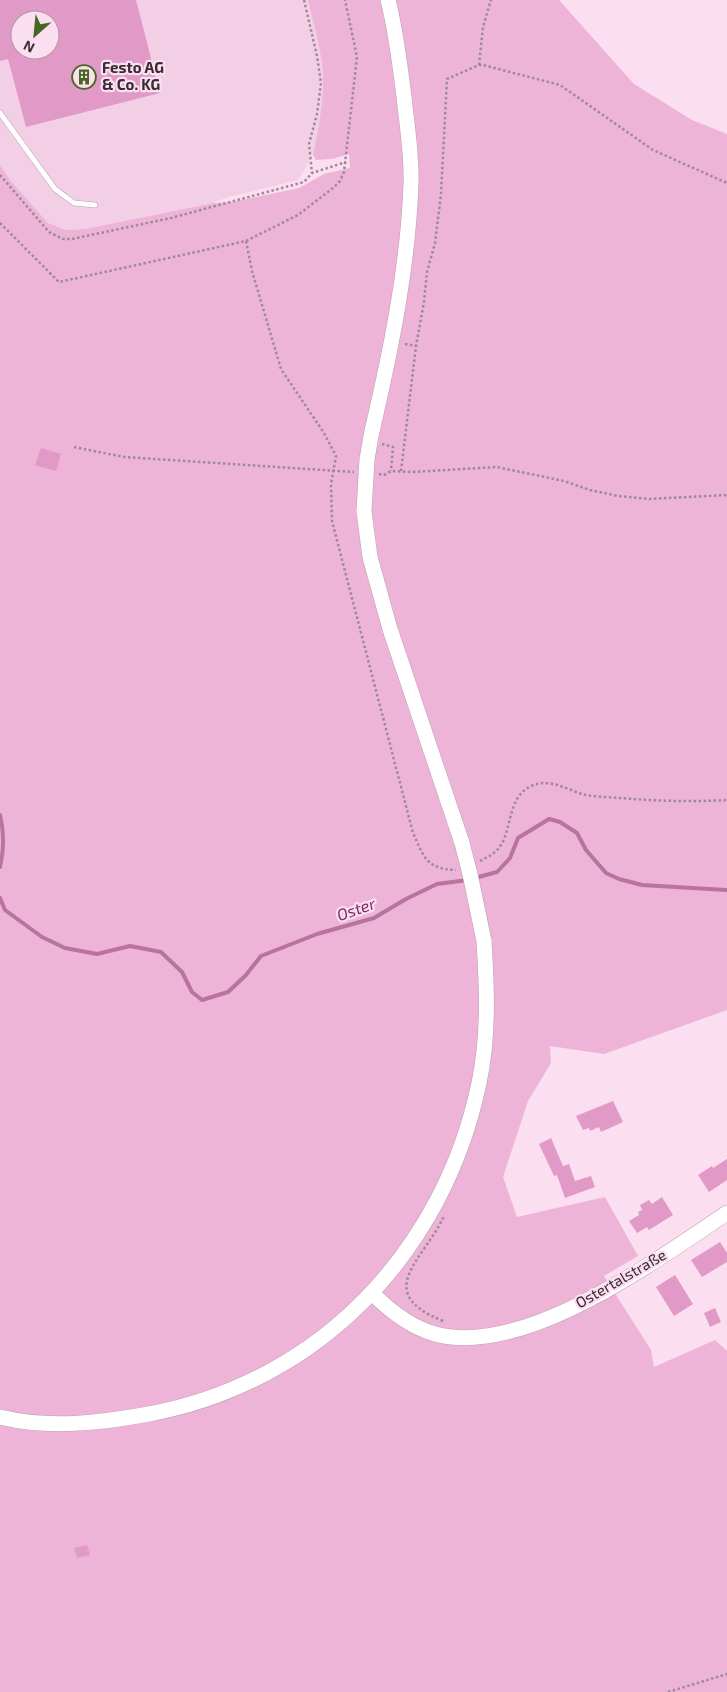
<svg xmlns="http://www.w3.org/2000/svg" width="727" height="1692" viewBox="0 0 727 1692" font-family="'Exo 2',sans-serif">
<rect width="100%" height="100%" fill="#fbdef0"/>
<path fill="#f3cfe5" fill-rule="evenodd" d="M 0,0 L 308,0 L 321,53 L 323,81 L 321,112 L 313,155 L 298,180 L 228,197 L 213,203 L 85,229 L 66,230 L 48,223 L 10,180 L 0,165 ZM 20,20 L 50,20 L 50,50 L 20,50 Z"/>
<path fill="#edb4d7" d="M 308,0 L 559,0 L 634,84 L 692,120 L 727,134 L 727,1010 L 604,1054 L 550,1046 L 551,1063 L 528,1101 L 503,1177 L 517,1217 L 605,1197 L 638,1256 L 604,1276 L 651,1350 L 654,1367 L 715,1340 L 727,1351 L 727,1692 L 0,1692 L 0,165 L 10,180 L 48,223 L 66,230 L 85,229 L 213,203 L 232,202 L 299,188 L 324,174 L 350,168 L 349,154 L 332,159 L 316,160 L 313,155 C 318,130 323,106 323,81 C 323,53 314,27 308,0 Z"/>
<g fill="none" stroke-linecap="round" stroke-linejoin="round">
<g stroke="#b8739f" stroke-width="4">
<path d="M 0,815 C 4,832 4,850 0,867"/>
<polyline points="475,878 497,872 510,858 518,838 549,819 560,822 577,833 586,850 606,873 619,879 642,885 727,890"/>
<polyline points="0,898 5,910 42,937 65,948 97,954 130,946 161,952 182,972 192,992 202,1000 228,992 246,975 261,956 317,934 374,918 406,899 437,884 468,880"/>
</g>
</g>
<g fill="#e199c7" fill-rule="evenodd">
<path d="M 0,0 L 136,0 L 160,93 L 26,127 L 8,59 L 0,61 ZM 20,20 L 50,20 L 50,50 L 20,50 Z"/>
<polygon points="41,448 61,454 56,471 35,465"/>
<polygon points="613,1101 623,1122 601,1132 599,1127 590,1131 589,1128 583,1130 576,1116"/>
<polygon points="551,1138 563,1166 569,1164 575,1181 591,1176 595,1187 565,1198 557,1175 554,1176 539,1144"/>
<polygon points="727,1159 727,1180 709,1192 698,1175 712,1166 713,1168"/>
<polygon points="662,1197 673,1215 649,1230 647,1227 637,1233 629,1221 639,1215 638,1212 642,1210 640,1205 649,1200 652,1204"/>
<polygon points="720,1242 727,1253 727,1262 702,1277 691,1260"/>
<polygon points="675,1275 693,1304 674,1316 656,1287"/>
<polygon points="715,1308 721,1322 710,1327 704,1313"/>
<polygon points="87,1545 90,1555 77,1558 74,1548"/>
</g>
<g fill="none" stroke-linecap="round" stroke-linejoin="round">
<g stroke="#bba0b0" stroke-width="6">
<polyline id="service" points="0,113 55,189 74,203 95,205"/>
</g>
<g stroke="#bba0b0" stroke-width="16">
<g id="secondary">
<path d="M 372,431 C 391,350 408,267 411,184 C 412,155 407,125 404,97 C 400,65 396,31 388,0"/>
<polyline points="364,511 370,557 390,629 462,843"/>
<path d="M 372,1293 C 390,1311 410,1327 435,1334 C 524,1358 656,1260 727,1213"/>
<path d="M 0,1417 C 49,1429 100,1423 149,1414 C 320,1382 444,1251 479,1083 C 489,1036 487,988 484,941"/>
</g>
</g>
<g stroke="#9e8996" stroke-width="2.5" stroke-dasharray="2.5 2.5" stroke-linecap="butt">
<polyline points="304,0 317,56 321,83 317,114 309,144 312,173"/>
<polyline points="479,65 483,27 491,0"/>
<polyline points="0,175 49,232 63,239 72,239 171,218 304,182 312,173 346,162"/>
<polyline points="0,223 59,282 246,241 298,215 333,188 340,181 344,172 357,57 345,0"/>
<path d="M 246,241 L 252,271 L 281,369 L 324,433 L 336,456 L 331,484 L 332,521 L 413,833 C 424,857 426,869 456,870"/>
<polyline points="405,344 416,346"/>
<polyline points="382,444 393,447 391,471"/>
<polyline points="74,447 124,457 354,472"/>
<polyline points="401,471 416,346 424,302 427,272 435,243 441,194 447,79 479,65 483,65 560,85 653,150 727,183"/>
<polyline points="379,474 384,475 391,471 412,472 497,467 564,481 590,490 618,496 649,499 727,495"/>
<path d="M 480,861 C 488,857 496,853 501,845 C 512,827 508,797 531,786 C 551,777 568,791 586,795 C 597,797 609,797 620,798 C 656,801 691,802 727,800"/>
<path d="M 443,1321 C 371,1292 424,1260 444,1216"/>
<polyline points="668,1692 727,1674"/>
</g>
<use href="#service" stroke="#fff" stroke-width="5"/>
<use href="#secondary" stroke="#fff" stroke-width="15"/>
<g stroke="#bba0b0" stroke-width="16" stroke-linecap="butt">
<g id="secondary-bridge">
<polyline points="364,511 367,459 372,431"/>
<polyline points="462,843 470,874 484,941"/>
</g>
</g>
<use href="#secondary-bridge" stroke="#fff" stroke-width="15"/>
</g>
<defs>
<g id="building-ring" transform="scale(1.25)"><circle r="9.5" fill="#fbdef0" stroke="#456820" stroke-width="1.5"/><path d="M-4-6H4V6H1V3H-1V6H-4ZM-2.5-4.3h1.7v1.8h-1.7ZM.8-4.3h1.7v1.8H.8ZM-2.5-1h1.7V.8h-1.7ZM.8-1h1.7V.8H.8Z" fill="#456820"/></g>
</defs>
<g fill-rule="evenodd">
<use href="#building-ring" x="84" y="77"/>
</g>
<g text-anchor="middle" stroke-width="4.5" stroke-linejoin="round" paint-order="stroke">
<g font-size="15" font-weight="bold" fill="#372c32" stroke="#fbdef0" text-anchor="start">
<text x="102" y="73">Festo AG<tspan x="102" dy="17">&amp; Co. KG</tspan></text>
</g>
<g font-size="15" fill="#372c32" stroke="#fbdef0">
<text transform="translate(621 1279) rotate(-30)" y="5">Ostertalstraße</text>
</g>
<g font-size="16" font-style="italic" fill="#7e2b65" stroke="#fbdef0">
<text transform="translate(356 909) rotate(-19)" y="6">Oster</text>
</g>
</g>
<g transform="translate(35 35) rotate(207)"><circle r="24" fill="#fbdef0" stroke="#ad97a4"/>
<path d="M0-4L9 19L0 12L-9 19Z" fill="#456820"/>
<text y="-8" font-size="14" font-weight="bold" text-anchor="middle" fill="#372c32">N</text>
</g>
</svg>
